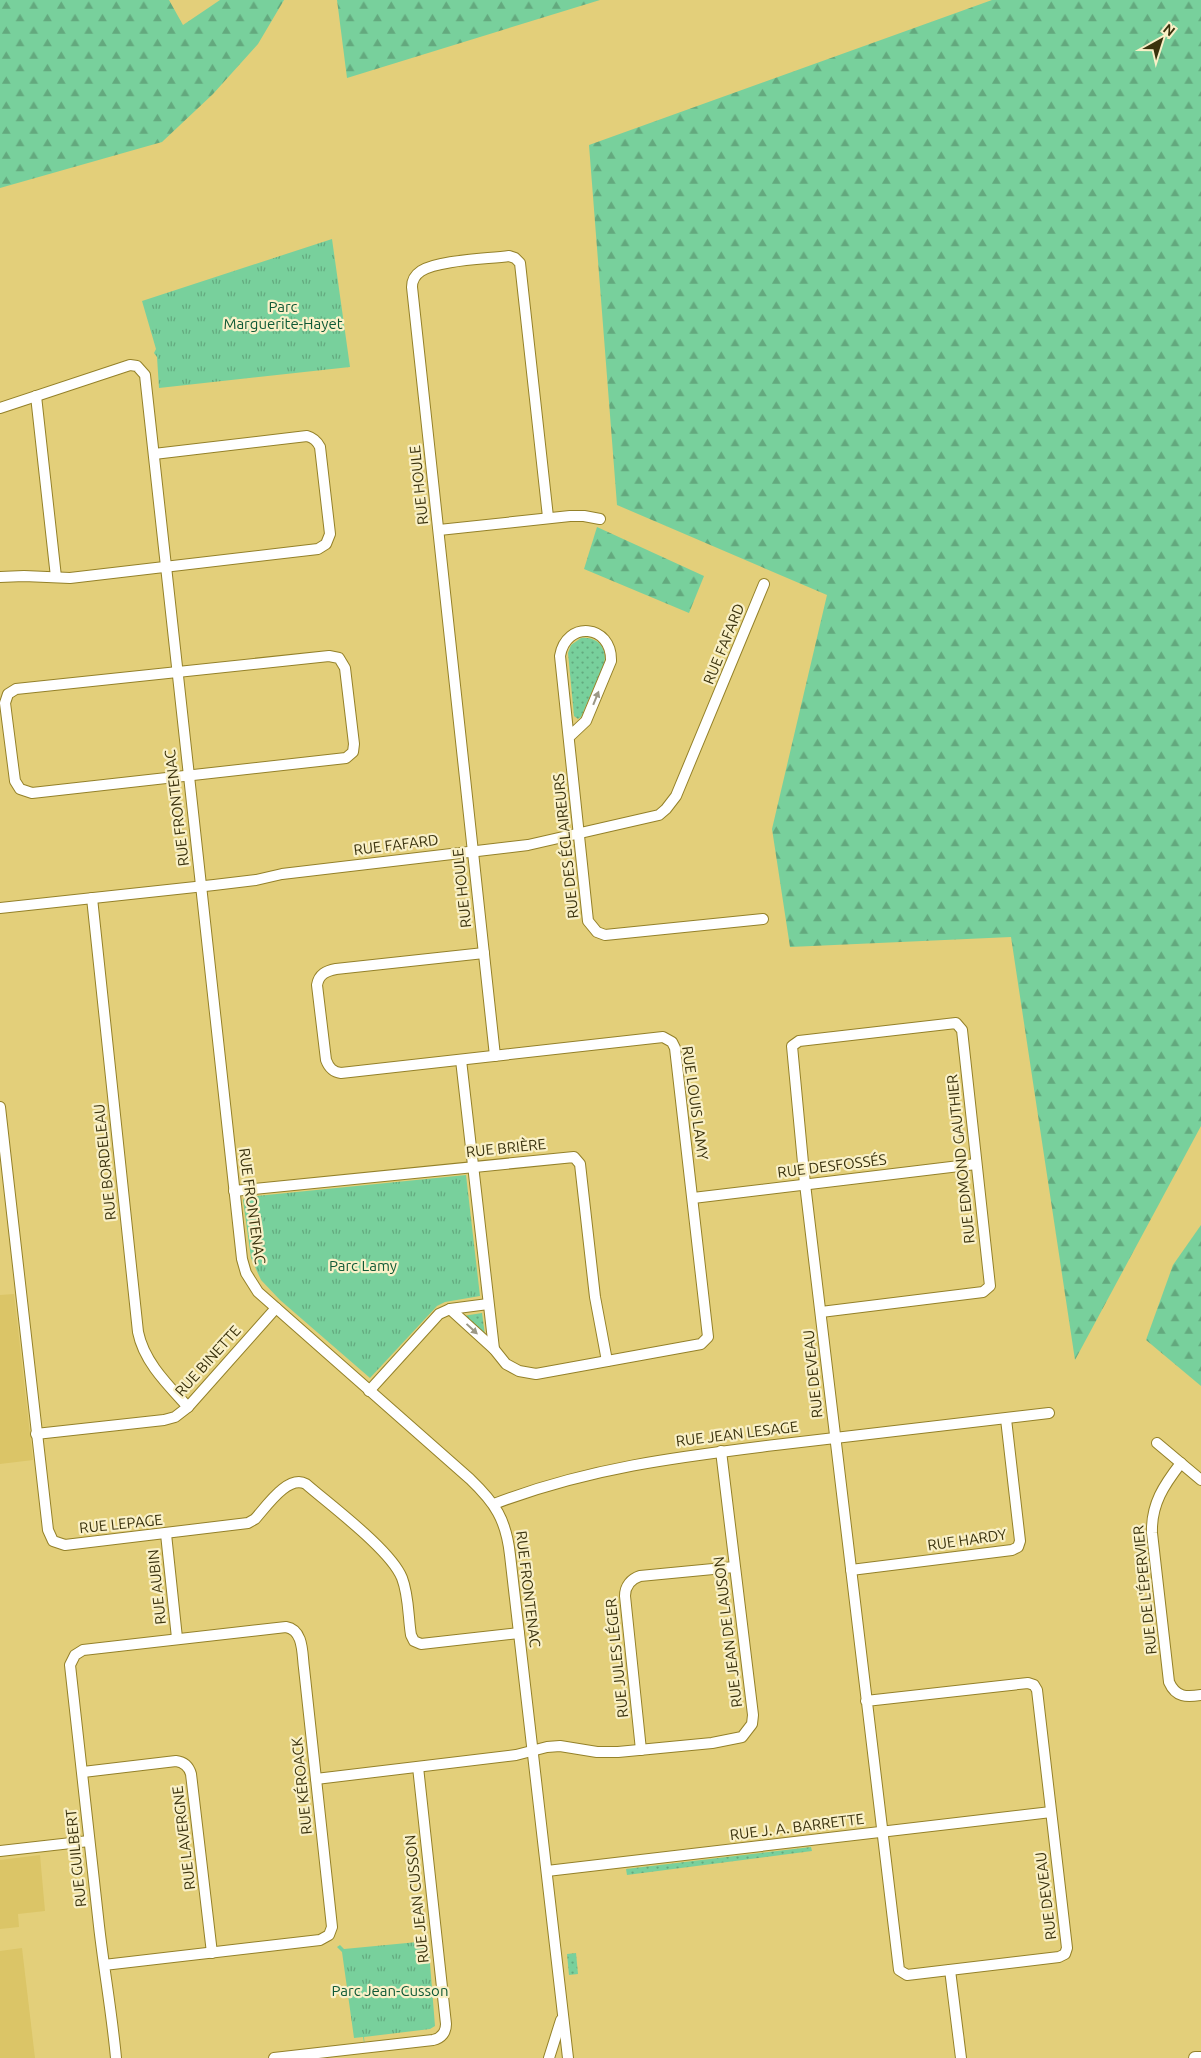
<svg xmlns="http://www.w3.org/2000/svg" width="1201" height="2058" viewBox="0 0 1201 2058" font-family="Ubuntu,sans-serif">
<defs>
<pattern id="grass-dots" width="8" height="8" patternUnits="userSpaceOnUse" patternTransform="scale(1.25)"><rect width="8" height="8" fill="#78d09c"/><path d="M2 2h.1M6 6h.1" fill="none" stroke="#63a97e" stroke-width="1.8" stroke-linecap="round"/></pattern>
<pattern id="forest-firs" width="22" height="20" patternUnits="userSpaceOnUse" patternTransform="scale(1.25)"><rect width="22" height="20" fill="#78d09c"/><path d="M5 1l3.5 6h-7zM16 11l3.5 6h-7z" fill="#63a97e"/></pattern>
<pattern id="park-tufts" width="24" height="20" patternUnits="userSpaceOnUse" patternTransform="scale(1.25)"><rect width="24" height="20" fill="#78d09c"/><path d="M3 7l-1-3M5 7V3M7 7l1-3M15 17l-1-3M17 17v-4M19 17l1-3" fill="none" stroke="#63a97e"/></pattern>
</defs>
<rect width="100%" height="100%" fill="#e3cf7a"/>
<g fill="#dbc567">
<polygon points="14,1294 33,1460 0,1464 0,1295"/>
<polygon points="40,1855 45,1911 18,1914 19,1927 0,1929 0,1860"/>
<polygon points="22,1948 35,2058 0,2058 0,1951"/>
</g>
<g fill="url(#grass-dots)">
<path d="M 581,638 C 598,636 608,649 604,664 L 581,717 L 578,719 L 574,716 L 568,653 L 571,645 Z"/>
<polygon points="482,1313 485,1335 463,1316"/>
<polygon points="811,1847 812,1851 627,1875 626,1869"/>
<polygon points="576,1953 578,1974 569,1975 567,1954"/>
</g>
<g fill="url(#forest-firs)">
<polygon points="0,0 169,0 183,25 220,0 284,0 258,44 213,94 162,142 0,188"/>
<polygon points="337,0 600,0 347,78"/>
<polygon points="992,0 1201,0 1201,1126 1075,1360 1011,937 790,947 772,829 827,595 617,505 589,145"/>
<polygon points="597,527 704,576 689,613 584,569"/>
<polygon points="1201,1225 1201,1386 1146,1340 1173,1265"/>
</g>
<g fill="url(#park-tufts)">
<polygon points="332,239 350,367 159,388 157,357 154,353 156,349 142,301"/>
<polygon points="466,1175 480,1296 445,1302 437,1306 370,1378 280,1300 261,1280 251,1258 243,1200 246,1197"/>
<polygon points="428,1941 429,1951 437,1950 429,1951 435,2026 430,2029 364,2037 365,2048 363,2037 354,2038 342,1952 337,1947 340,1945 344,1949"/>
</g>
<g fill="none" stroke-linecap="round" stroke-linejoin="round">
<g stroke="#948129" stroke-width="12">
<g id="minor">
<polyline points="36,396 56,577"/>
<path d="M 0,408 L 130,365 L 137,366 L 145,375 L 242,1259 L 246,1273 L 258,1292 L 470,1479 C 495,1503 506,1519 510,1555 L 568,2058"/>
<polyline points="439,530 570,516 584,516 600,519"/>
<path d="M 0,577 L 24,576 L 70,578 L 318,549 L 326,544 L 330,534 L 320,447 C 317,441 314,438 307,436 L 154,454"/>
<polygon points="329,656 339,658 345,668 354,744 353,752 346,758 32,793 20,789 15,781 5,703 8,694 16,689"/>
<path d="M 569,737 L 586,721 L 611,661 C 612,624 566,620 560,656 L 588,921 L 597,932 L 605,935 L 763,919"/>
<path d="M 92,898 L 138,1332 C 144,1362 168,1385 188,1407"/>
<polyline points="0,908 214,885 256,880 282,874 528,845 659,815 666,809 676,796 764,584"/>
<path d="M 495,1056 L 412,287 C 412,281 415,275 421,271 C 438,260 487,259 509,256 L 515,258 L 520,263 L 548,517"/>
<polyline points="461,1060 494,1349"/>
<path d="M 0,1107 L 48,1530 L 53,1541 L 65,1545 L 248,1523 L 255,1519 C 266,1507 288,1474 306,1484 C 330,1505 391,1550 402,1578 C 409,1596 408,1617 411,1635 L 414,1641 L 421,1644 L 519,1633"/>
<polyline points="234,1191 574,1157 580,1164 595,1297 607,1361"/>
<polyline points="693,1198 976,1164"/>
<path d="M 450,1309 L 494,1349 L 506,1364 L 519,1371 L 536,1374 L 701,1344 L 708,1337 L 675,1048 L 672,1042 L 663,1037 L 341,1073 C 333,1072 329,1068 326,1060 L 317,985 C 319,974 326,971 336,969 L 484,953"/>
<polyline points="821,1312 983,1292 990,1286 962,1030 956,1023 799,1041 792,1046 805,1184 899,1970 907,1975 1059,1957 1065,1954 1067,1948 1037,1690 1034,1685 1028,1683 866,1701"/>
<polyline points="369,1391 439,1314 450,1309 488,1304"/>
<polyline points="36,1434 164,1420 175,1417 188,1407 276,1308"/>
<polyline points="1157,1443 1201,1480"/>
<path d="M 1181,1463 C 1164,1485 1151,1504 1152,1533 L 1169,1682 C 1176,1698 1187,1697 1201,1695"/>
<path d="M 494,1504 C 587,1468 677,1457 775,1445 C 866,1434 958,1424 1049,1413"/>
<polyline points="166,1534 177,1638"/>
<polyline points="851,1570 1012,1550 1018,1547 1020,1541 1006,1419"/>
<path d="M 641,1750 L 625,1596 C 625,1586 631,1579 640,1576 L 734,1567"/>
<path d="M 83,1772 L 176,1761 C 184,1762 189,1767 191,1774 L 212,1953"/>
<polyline points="316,1779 516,1755 547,1747 560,1746 597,1752 618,1752 712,1743 742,1737 752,1724 753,1715 721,1451"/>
<polyline points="0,1851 89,1841"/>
<polyline points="547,1871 1051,1812"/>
<path d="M 104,1965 L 320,1940 L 329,1935 L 332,1927 L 304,1668 C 302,1654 304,1630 286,1627 L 83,1650 L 75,1655 L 70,1665 C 80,1752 89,1839 99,1926 C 104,1970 112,2014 116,2058"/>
<polyline points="950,1970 961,2058"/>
<path d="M 274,2058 L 433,2040 C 442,2038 446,2032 446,2024 L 418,1767"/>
<polyline points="549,2058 561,2020"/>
</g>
</g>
<g stroke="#948129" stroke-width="14">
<polyline id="major" points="1195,2058 1201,2058"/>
</g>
<use href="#minor" stroke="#fff" stroke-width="10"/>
<use href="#major" stroke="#fff" stroke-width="12"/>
</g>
<defs><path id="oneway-solid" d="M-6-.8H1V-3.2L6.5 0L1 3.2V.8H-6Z" transform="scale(1.25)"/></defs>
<g fill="#9c9886">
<use href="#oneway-solid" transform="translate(596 698) rotate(-68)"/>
<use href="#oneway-solid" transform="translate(472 1329) rotate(43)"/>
</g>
<g text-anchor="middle" stroke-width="4.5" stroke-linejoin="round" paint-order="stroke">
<g font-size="15" fill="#0f5936" stroke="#f9f0c7">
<text x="283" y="312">Parc<tspan x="283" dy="17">Marguerite-Hayet</tspan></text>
<text x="363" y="1271">Parc Lamy</text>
<text x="390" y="1996">Parc Jean-Cusson</text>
</g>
<g font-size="15" fill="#3a320d" stroke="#f9f0c7">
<text transform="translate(419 485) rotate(-96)" y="5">RUE HOULE</text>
<text transform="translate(724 644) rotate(-68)" y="5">RUE FAFARD</text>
<text transform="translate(177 808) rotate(-97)" y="5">RUE FRONTENAC</text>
<text transform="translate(396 845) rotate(-7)" y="5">RUE FAFARD</text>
<text transform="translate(566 846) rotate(-96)" y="5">RUE DES ÉCLAIREURS</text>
<text transform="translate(462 888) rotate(-96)" y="5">RUE HOULE</text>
<text transform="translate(695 1103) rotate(82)" y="5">RUE LOUIS LAMY</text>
<text transform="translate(506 1148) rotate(-6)" y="5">RUE BRIÈRE</text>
<text transform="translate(961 1159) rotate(-96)" y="5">RUE EDMOND GAUTHIER</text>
<text transform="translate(105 1162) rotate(-96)" y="5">RUE BORDELEAU</text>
<text transform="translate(832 1166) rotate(-7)" y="5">RUE DESFOSSÉS</text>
<text transform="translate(252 1206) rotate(82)" y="5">RUE FRONTENAC</text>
<text transform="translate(208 1361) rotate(-48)" y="5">RUE BINETTE</text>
<text transform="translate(813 1374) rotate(-96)" y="5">RUE DEVEAU</text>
<text transform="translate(737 1434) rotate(-7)" y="5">RUE JEAN LESAGE</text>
<text transform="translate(121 1524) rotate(-6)" y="5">RUE LEPAGE</text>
<text transform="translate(967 1540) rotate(-8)" y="5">RUE HARDY</text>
<text transform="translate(157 1587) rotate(-96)" y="5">RUE AUBIN</text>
<text transform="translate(528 1589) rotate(83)" y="5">RUE FRONTENAC</text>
<text transform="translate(1145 1590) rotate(-96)" y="5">RUE DE L'ÉPERVIER</text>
<text transform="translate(728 1632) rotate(-97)" y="5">RUE JEAN DE LAUSON</text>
<text transform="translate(617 1658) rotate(-96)" y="5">RUE JULES LÉGER</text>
<text transform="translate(302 1786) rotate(-96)" y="5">RUE KÉROACK</text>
<text transform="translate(797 1827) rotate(-7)" y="5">RUE J. A. BARRETTE</text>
<text transform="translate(184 1838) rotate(-97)" y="5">RUE LAVERGNE</text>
<text transform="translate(76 1858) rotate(-96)" y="5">RUE GUILBERT</text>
<text transform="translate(1046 1896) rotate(-97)" y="5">RUE DEVEAU</text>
<text transform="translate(417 1899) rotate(-96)" y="5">RUE JEAN CUSSON</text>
</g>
</g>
<g transform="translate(1161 40) rotate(39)" stroke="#f9f0c7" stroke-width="4" paint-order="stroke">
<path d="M0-4L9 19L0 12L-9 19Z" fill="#3a320d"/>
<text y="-8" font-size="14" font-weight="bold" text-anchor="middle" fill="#3a320d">N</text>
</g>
</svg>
